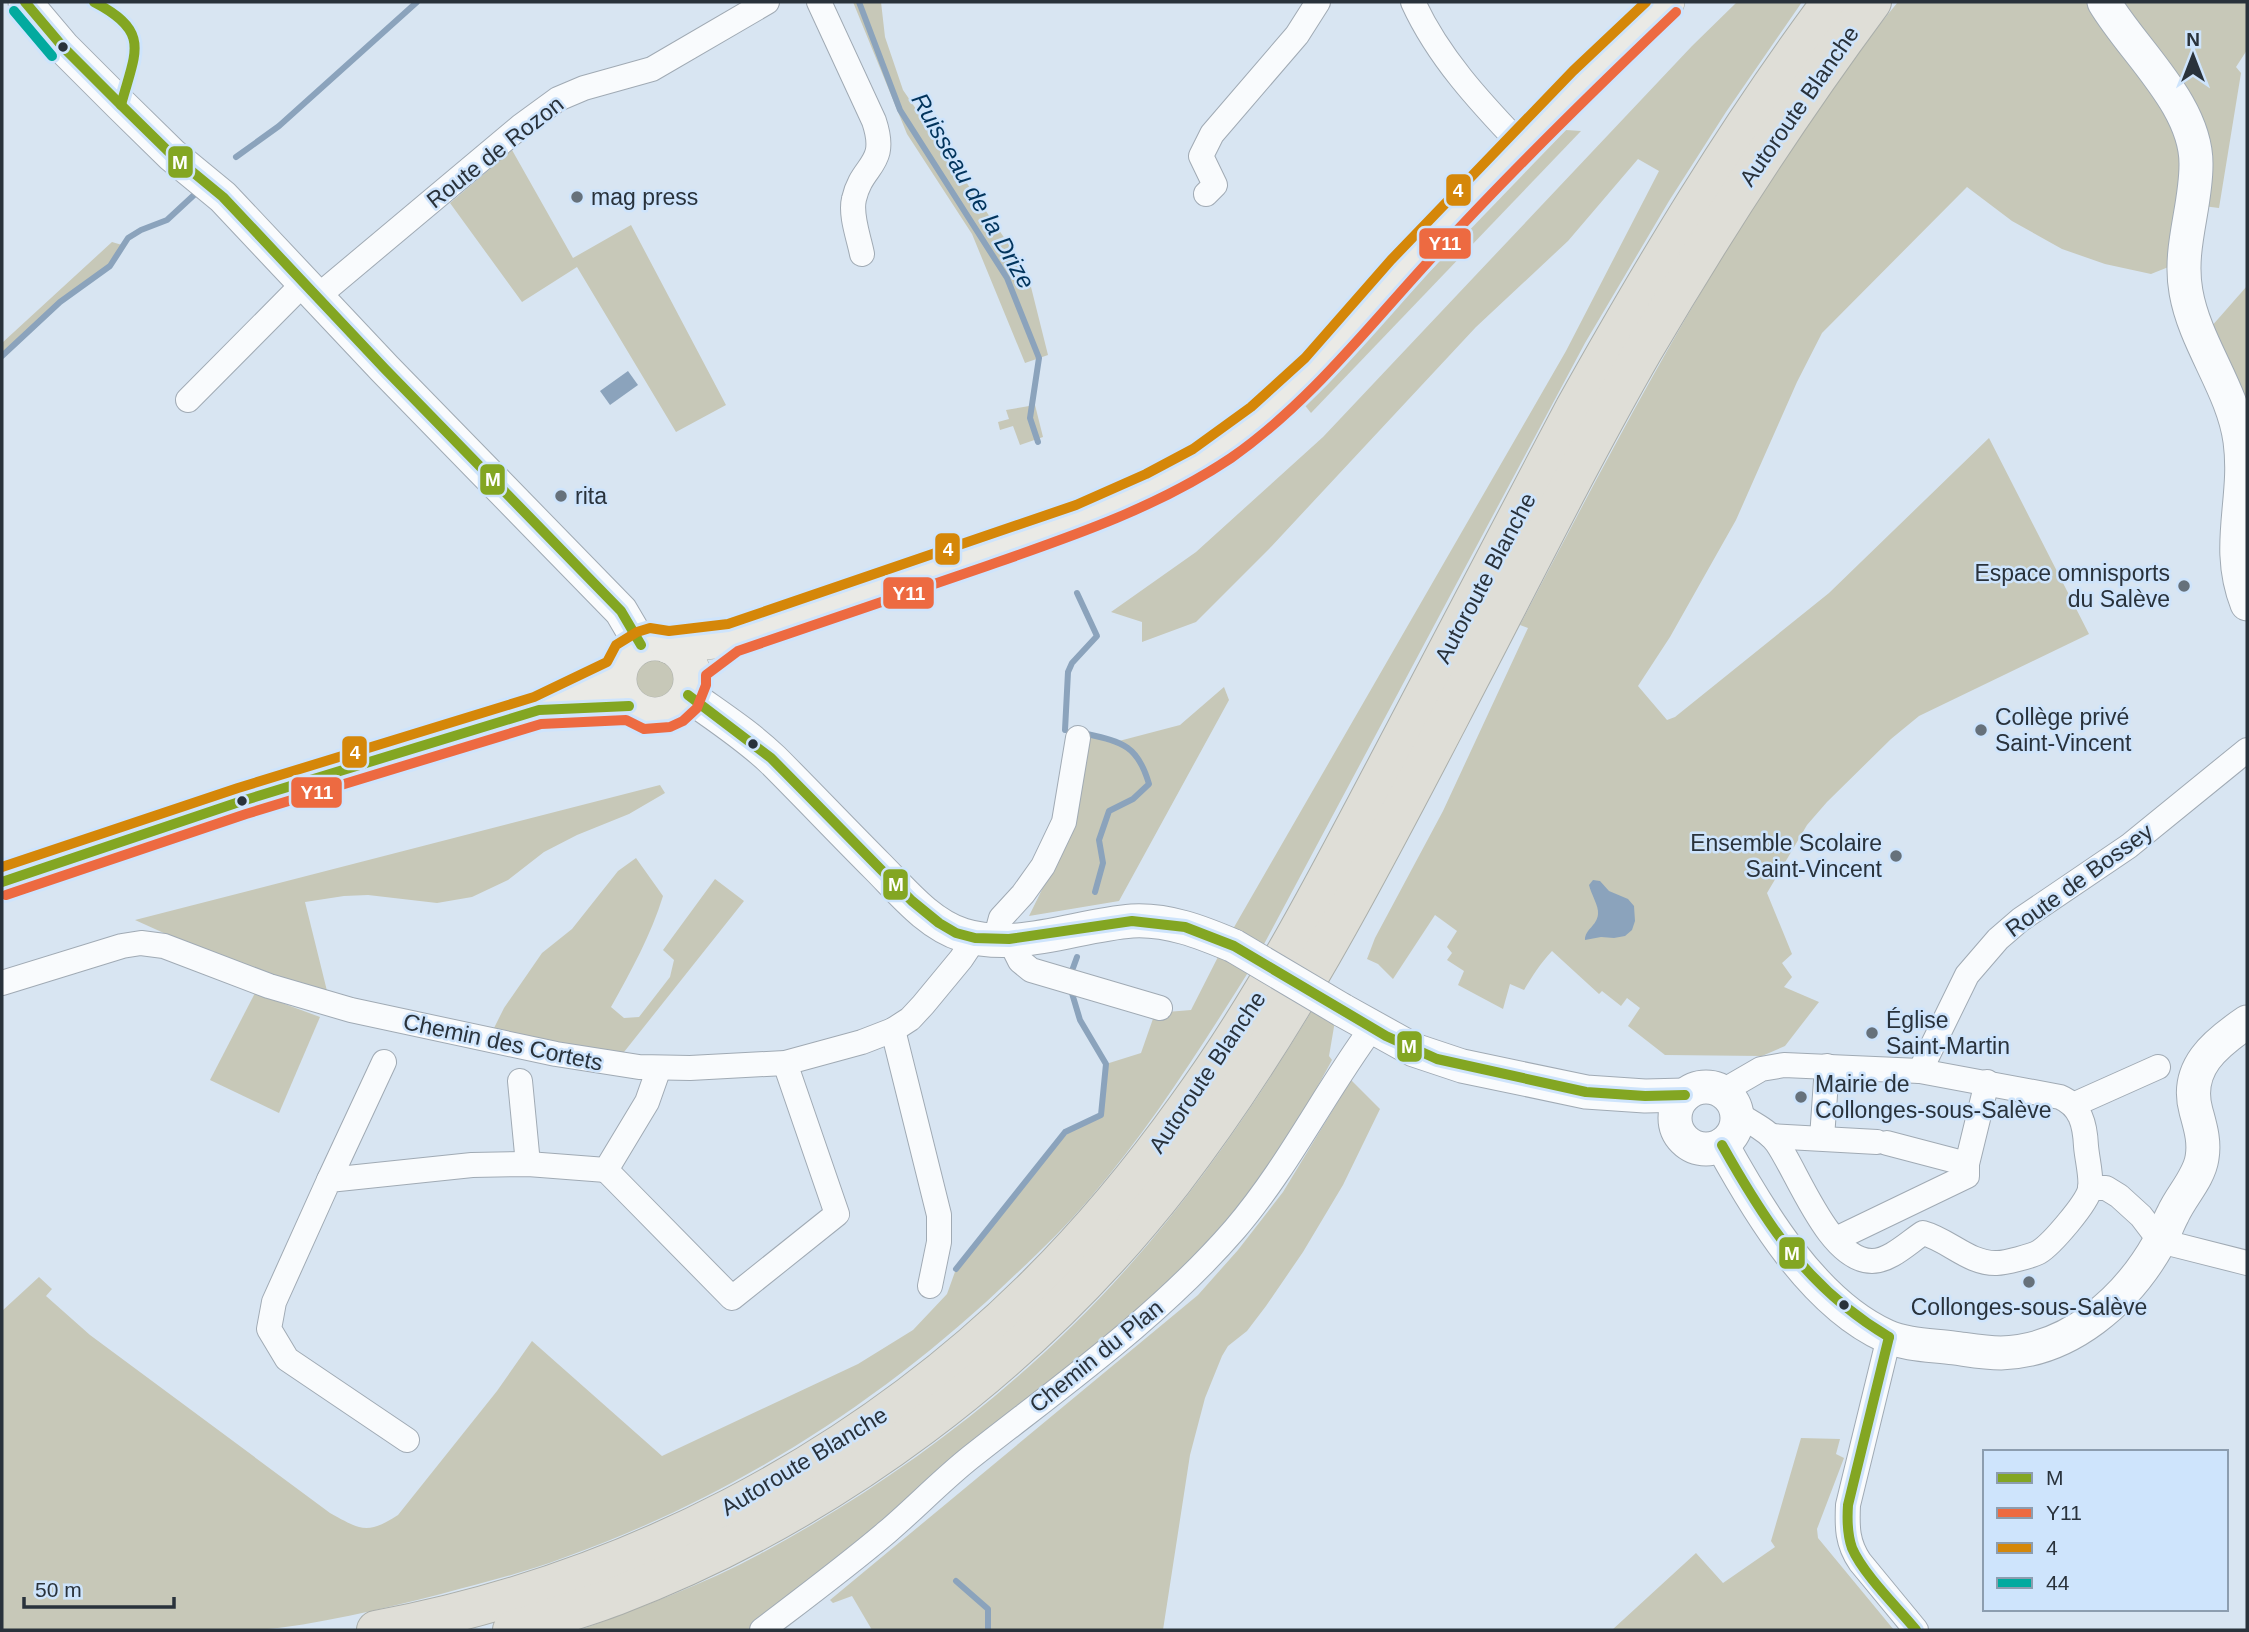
<svg xmlns="http://www.w3.org/2000/svg" width="2249" height="1632" viewBox="0 0 2249 1632" font-family="Helvetica,sans-serif">
<rect width="100%" height="100%" fill="#d8e5f2"/>
<g fill="#c7c8b8">
<polygon points="853,2 881,2 885,37 903,90 1027,271 1048,355 1025,363 972,234 907,134"/>
<polygon points="1737,2 1802,2 1726,112 1669,201 1585,343 1263,946 1233,929 1566,351 1659,171 1638,159 1568,241 1476,327 1269,549 1196,622 1142,642 1142,622 1111,612 1196,552 1323,437 1692,46"/>
<path d="M 1898,2 L 2090,2 L 2169,114 L 2183,153 L 2171,266 L 2151,274 L 2105,264 L 2062,249 L 2012,221 L 1967,187 L 1822,333 L 1797,382 L 1736,520 L 1670,637 L 1638,686 L 1667,720 L 1675,717 L 1829,593 L 1989,438 L 2089,634 L 1919,716 L 1891,739 L 1827,802 L 1807,825 L 1767,893 L 1792,954 L 1782,963 L 1792,977 L 1784,987 L 1819,1002 L 1785,1046 L 1762,1056 L 1665,1055 L 1628,1026 L 1640,1008 L 1627,998 L 1621,1006 L 1602,991 L 1599,994 L 1552,951 C 1540,964 1533,975 1524,990 L 1510,984 L 1503,1009 L 1458,985 L 1464,971 L 1447,960 L 1452,953 L 1447,947 L 1457,931 L 1435,915 L 1393,979 L 1378,964 L 1367,959 L 1375,938 L 1443,811 L 1528,628 L 1520,625 C 1615,443 1709,262 1828,96 C 1851,64 1873,32 1898,2 Z"/>
<polygon points="2122,2 2247,2 2247,50 2236,67 2241,73 2219,208 2203,206"/>
<polygon points="1566,130 1581,131 1311,413 1303,403"/>
<polygon points="512,150 573,258 631,225 726,405 676,432 577,267 522,302 450,203"/>
<polygon points="112,242 122,245 110,266 60,302 2,356 2,343"/>
<polygon points="2247,286 2247,425 2211,327"/>
<polygon points="1035,405 1043,437 1020,445 1013,426 1000,430 998,422 1009,419 1006,410"/>
<circle cx="655" cy="679" r="21"/>
<polygon points="1224,687 1229,700 1119,901 1029,916 1065,843 1087,734 1119,741 1180,725"/>
<polygon points="660,785 665,793 629,814 577,835 544,852 508,880 472,897 437,903 368,895 344,896 305,902 329,999 270,981 135,920"/>
<path d="M 636,858 L 663,896 C 651,935 631,971 611,1007 L 624,1018 L 639,1017 L 670,977 L 674,960 L 663,950 L 715,879 L 744,901 L 624,1052 L 605,1055 L 494,1028 L 504,1008 L 542,953 L 572,929 L 618,871 Z"/>
<path d="M 1220,953 L 1249,971 C 1200,1049 1150,1128 1090,1198 C 1062,1231 1031,1260 1000,1289 C 874,1407 726,1500 563,1558 C 523,1573 482,1583 441,1594 C 381,1609 318,1625 257,1630 C 230,1632 201,1630 174,1630 C 117,1630 59,1630 2,1630 L 2,1311 L 39,1277 L 52,1289 L 46,1296 L 90,1335 L 330,1513 C 361,1530 367,1535 398,1515 L 497,1391 L 532,1341 L 662,1456 L 858,1364 L 913,1330 L 947,1294 L 956,1269 L 1065,1132 L 1101,1115 L 1106,1064 L 1141,1053 L 1155,1013 L 1191,1010 Z"/>
<polygon points="255,993 320,1017 279,1113 210,1080"/>
<path d="M 1313,1009 L 1335,1021 L 1329,1056 L 1332,1060 L 1307,1106 L 1261,1178 L 1226,1222 L 1163,1289 L 889,1519 L 750,1630 L 580,1630 C 641,1607 703,1585 760,1554 C 896,1481 1026,1383 1129,1266 C 1199,1187 1258,1100 1313,1009 Z"/>
<polygon points="1351,1080 1380,1109 1343,1185 1303,1252 1266,1306 1247,1331 1228,1346 1222,1356 1205,1398 1190,1455 1163,1630 872,1630 852,1596 833,1603 830,1600 1198,1295 1238,1250 1283,1192"/>
<polygon points="1801,1438 1840,1439 1836,1454 1844,1458 1817,1529 1818,1538 1894,1630 1612,1630 1696,1553 1723,1583 1775,1547 1771,1541"/>
</g>
<g fill="#8ba3bc">
<polygon points="628,371 638,385 610,405 600,391"/>
<path d="M 1593,880 L 1600,881 L 1609,891 L 1628,899 L 1634,906 L 1635,921 L 1632,930 L 1625,936 L 1614,938 L 1601,937 L 1585,940 C 1585,929 1597,926 1598,914 C 1599,906 1591,894 1589,885 Z"/>
</g>
<g fill="none" stroke-linecap="round" stroke-linejoin="round">
<g stroke="#8ba3bc" stroke-width="6">
<polyline points="859,2 900,110 1007,278 1039,358 1030,418 1038,442"/>
<polyline points="236,157 279,126 417,2"/>
<polyline points="2,356 60,302 110,266 128,238 141,230 167,220 194,195"/>
<polyline points="1065,730 1068,672 1072,663 1097,636 1077,593"/>
<path d="M 1087,734 C 1123,742 1138,746 1149,784 L 1133,799 L 1109,811 L 1099,840 L 1103,863 L 1095,892"/>
<polyline points="1073,968 1077,957"/>
<polyline points="956,1269 1065,1132 1101,1115 1106,1064 1080,1020 1071,990"/>
<polyline points="956,1581 988,1609 988,1630"/>
</g>
<g stroke="#a0aab4" stroke-width="26">
<g id="street">
<path d="M 819,2 L 874,121 C 889,166 862,163 854,199 C 850,215 859,238 862,254"/>
<path d="M 1413,2 C 1438,57 1480,102 1521,145"/>
<polyline points="1206,194 1215,185 1201,156 1212,134 1297,35 1318,2"/>
<polyline points="317,297 521,126 558,99 584,88 652,69 767,2"/>
<polyline points="188,400 304,283"/>
<polyline points="1009,939 1020,961 1031,970 1160,1008"/>
<polyline points="995,940 1001,918 1023,894 1043,866 1064,822 1078,738"/>
<polyline points="2,983 122,946 141,943 164,946 269,986 351,1010 556,1054 639,1067 690,1068 785,1063 862,1042 893,1030 910,1019 923,1005 961,959 975,938"/>
<polyline points="893,1030 939,1215 939,1242 930,1286"/>
<polyline points="1920,1071 1967,975 1998,939 2020,920 2129,846 2247,750"/>
<polyline points="520,1081 528,1164"/>
<path d="M 1723,1091 L 1761,1069 L 1784,1065 L 1920,1071 L 2060,1097 C 2081,1106 2085,1125 2086,1146 C 2087,1159 2092,1177 2090,1189 C 2087,1203 2052,1244 2039,1252 C 2032,1256 2005,1263 1997,1263 C 1969,1264 1949,1240 1923,1233 C 1909,1242 1890,1261 1872,1261 C 1829,1261 1798,1173 1777,1143 C 1768,1130 1751,1123 1738,1114"/>
<polyline points="2073,1105 2158,1067"/>
<polyline points="1771,1136 1877,1142"/>
<polyline points="1822,1138 1827,1066"/>
<polyline points="1887,1143 1967,1164"/>
<polyline points="606,1170 732,1298 837,1214 785,1063"/>
<polyline points="329,1180 384,1062"/>
<polyline points="2090,1188 2106,1188 2119,1196 2141,1216 2160,1241 2247,1263"/>
<polyline points="1836,1239 1967,1176 1967,1164 1987,1082"/>
<path d="M 1889,1337 L 1848,1505 C 1847,1527 1847,1543 1860,1562 L 1916,1630"/>
<polyline points="407,1440 287,1359 269,1329 274,1302 329,1180 472,1165 528,1164 606,1170 647,1102 659,1068"/>
<path d="M 762,1630 C 804,1598 847,1566 887,1532 C 914,1509 938,1484 966,1461 C 1058,1388 1157,1319 1235,1229 C 1288,1167 1324,1093 1372,1028"/>
</g>
</g>
<g stroke="#a0aab4" stroke-width="35">
<g id="secondary">
<polyline points="25,2 63,47 121,105 172,155 223,197 385,369 621,611 641,645"/>
<path d="M 2104,2 C 2133,51 2197,105 2196,165 C 2196,208 2178,249 2186,292 C 2195,344 2233,389 2240,441 C 2248,500 2224,545 2247,604"/>
<path d="M 688,695 C 717,716 747,735 773,760 C 808,795 842,831 877,866 C 902,891 928,924 963,935 C 1018,952 1077,925 1132,921 C 1168,919 1201,932 1234,946"/>
<polyline points="1342,1010 1414,1050 1462,1066 1586,1092 1645,1096 1685,1095"/>
<circle cx="1706" cy="1118" r="31"/>
<path d="M 1722,1145 C 1759,1212 1813,1303 1886,1336 C 1906,1345 1932,1345 1954,1348 C 1969,1350 1985,1353 2001,1353 C 2070,1351 2127,1300 2159,1243 C 2165,1233 2168,1223 2173,1214 C 2181,1196 2199,1178 2202,1158 C 2205,1141 2200,1126 2196,1111 C 2184,1068 2216,1043 2247,1022"/>
</g>
</g>
<g stroke="#aaaeaa" stroke-width="38">
<g id="primary">
<circle cx="655" cy="679" r="37"/>
<polyline points="669,645 731,638 1051,529 1132,497 1200,461 1260,418 1315,368 1401,270 1583,81 1666,2"/>
<polyline points="2,882 242,801 539,710 618,672"/>
</g>
</g>
<g stroke="#aaaeaa" stroke-width="40">
<g id="highway">
<path d="M 376,1630 C 623,1584 858,1463 1036,1286 C 1091,1231 1141,1171 1186,1108 C 1264,1001 1325,883 1386,767 C 1448,647 1511,528 1574,409 C 1653,268 1735,131 1831,2"/>
<path d="M 512,1630 C 546,1619 582,1609 616,1596 C 831,1514 1032,1363 1173,1181 C 1296,1021 1386,839 1479,661 C 1533,557 1585,452 1643,351 C 1714,230 1789,114 1872,2"/>
</g>
</g>
<use href="#street" stroke="#f9fbfd" stroke-width="24"/>
<use href="#secondary" stroke="#f9fbfd" stroke-width="33"/>
<use href="#primary" stroke="#eaeae6" stroke-width="37"/>
<use href="#highway" stroke="#dfded7" stroke-width="38"/>
<g stroke="#a0aab4" stroke-width="35" stroke-linecap="butt">
<polyline id="secondary-bridge" points="1234,946 1342,1010"/>
</g>
<use href="#secondary-bridge" stroke="#f9fbfd" stroke-width="33"/>
<g stroke="#cee4fc" stroke-width="16">
<g id="bus-1">
<polyline points="25,2 63,47 121,105 172,155 223,197 385,369 621,611 641,645"/>
<path d="M 94,2 C 152,32 135,52 121,105"/>
<polyline points="688,695 771,758 912,901 939,923 956,933 975,938 1009,939 1132,921 1185,927 1234,946 1386,1036 1437,1059 1586,1092 1645,1096 1685,1095"/>
<polyline points="2,882 242,801 539,710 629,706"/>
<path d="M 1722,1145 C 1767,1225 1808,1289 1889,1337"/>
<path d="M 1889,1337 L 1848,1505 C 1847,1520 1847,1534 1852,1548 C 1863,1574 1898,1608 1916,1630"/>
</g>
</g>
<g stroke="#cee4fc" stroke-width="16">
<path id="bus-2" d="M 6,895 L 246,814 L 541,724 L 626,720 L 644,729 L 670,727 L 683,721 L 697,708 L 706,685 L 706,675 L 738,651 C 819,623 900,596 981,568 C 1067,538 1155,509 1231,458 C 1311,402 1371,323 1437,252 C 1513,169 1594,90 1676,12"/>
</g>
<g stroke="#cee4fc" stroke-width="16">
<polyline id="bus-3" points="2,867 238,788 534,697 607,662 616,645 637,632 650,628 669,631 728,624 1076,505 1146,474 1193,449 1251,407 1305,358 1391,260 1573,71 1646,2"/>
</g>
<g stroke="#cee4fc" stroke-width="16">
<polyline id="bus-4" points="14,11 52,56"/>
</g>
<use href="#bus-1" stroke="#83a622" stroke-width="10"/>
<use href="#bus-2" stroke="#ed6a41" stroke-width="10"/>
<use href="#bus-3" stroke="#d58709" stroke-width="10"/>
<use href="#bus-4" stroke="#02aa9f" stroke-width="10"/>
</g>
<g fill="#29323b" stroke="#cee4fc" stroke-width="2.5">
<circle cx="63" cy="47" r="6"/>
<circle cx="753" cy="744" r="6"/>
<circle cx="242" cy="801" r="6"/>
<circle cx="1844" cy="1305" r="6"/>
</g>
<g fill="#66717b" stroke="#cee4fc" stroke-width="2.5">
<circle cx="577" cy="197" r="7"/>
<circle cx="561" cy="496" r="7"/>
<circle cx="2184" cy="586" r="7"/>
<circle cx="1981" cy="730" r="7"/>
<circle cx="1896" cy="856" r="7"/>
<circle cx="1872" cy="1033" r="7"/>
<circle cx="1801" cy="1097" r="7"/>
<circle cx="2029" cy="1282" r="7"/>
</g>
<g text-anchor="middle" stroke-width="5" stroke-linejoin="round" paint-order="stroke">
<g font-size="23" fill="#29323b" stroke="#cee4fc">
<text transform="translate(1799 106) rotate(-55)" y="8">Autoroute Blanche</text>
<text transform="translate(495 152) rotate(-38)" y="8">Route de Rozon</text>
<text transform="translate(1485 578) rotate(-62)" y="8">Autoroute Blanche</text>
<text transform="translate(2079 880) rotate(-36)" y="8">Route de Bossey</text>
<text transform="translate(503 1042) rotate(12)" y="8">Chemin des Cortets</text>
<text transform="translate(1207 1072) rotate(-56)" y="8">Autoroute Blanche</text>
<text transform="translate(1096 1356) rotate(-39)" y="8">Chemin du Plan</text>
<text transform="translate(804 1461) rotate(-31)" y="8">Autoroute Blanche</text>
</g>
<g font-size="23" fill="#29323b" stroke="#cee4fc" text-anchor="start">
<text x="591" y="205">mag press</text>
<text x="575" y="504">rita</text>
<text x="2170" y="581" text-anchor="end">Espace omnisports<tspan x="2170" dy="26">du Salève</tspan></text>
<text x="1995" y="725">Collège privé<tspan x="1995" dy="26">Saint-Vincent</tspan></text>
<text x="1882" y="851" text-anchor="end">Ensemble Scolaire<tspan x="1882" dy="26">Saint-Vincent</tspan></text>
<text x="1886" y="1028">Église<tspan x="1886" dy="26">Saint-Martin</tspan></text>
<text x="1815" y="1092">Mairie de<tspan x="1815" dy="26">Collonges-sous-Salève</tspan></text>
<text x="2029" y="1315" text-anchor="middle">Collonges-sous-Salève</text>
</g>
<g font-size="24" font-style="italic" fill="#02345c" stroke="#cee4fc">
<text transform="translate(973 191) rotate(60)" y="8">Ruisseau de la Drize</text>
</g>
</g>
<g stroke="#cee4fc" stroke-width="2.5">
<rect x="167" y="145" width="27" height="34" rx="7" fill="#83a622"/>
<rect x="1445" y="173" width="27" height="34" rx="7" fill="#d58709"/>
<rect x="1418" y="227" width="54" height="33" rx="7" fill="#ed6a41"/>
<rect x="479" y="463" width="27" height="33" rx="7" fill="#83a622"/>
<rect x="934" y="532" width="27" height="34" rx="7" fill="#d58709"/>
<rect x="882" y="576" width="53" height="34" rx="7" fill="#ed6a41"/>
<rect x="341" y="735" width="27" height="34" rx="7" fill="#d58709"/>
<rect x="290" y="776" width="53" height="33" rx="7" fill="#ed6a41"/>
<rect x="882" y="868" width="27" height="33" rx="7" fill="#83a622"/>
<rect x="1396" y="1030" width="27" height="33" rx="7" fill="#83a622"/>
<rect x="1778" y="1236" width="28" height="34" rx="7" fill="#83a622"/>
</g>
<g font-size="19" text-anchor="middle" font-weight="bold" fill="#fff">
<text x="180" y="169">M</text>
<text x="1458" y="197">4</text>
<text x="1445" y="250">Y11</text>
<text x="493" y="486">M</text>
<text x="948" y="556">4</text>
<text x="909" y="600">Y11</text>
<text x="355" y="759">4</text>
<text x="317" y="799">Y11</text>
<text x="896" y="891">M</text>
<text x="1409" y="1053">M</text>
<text x="1792" y="1260">M</text>
</g>
<rect width="2249" height="1632" fill="none" stroke="#29323b" stroke-width="7"/>
<rect x="1983" y="1450" width="245" height="161" fill="#cee4fc" stroke="#8c9daf" stroke-width="2"/>
<rect x="1997" y="1473" width="35" height="10" fill="#83a622" stroke="#8c9daf" stroke-width="2"/>
<text x="2046" y="1485" font-size="21" fill="#29323b">M</text>
<rect x="1997" y="1508" width="35" height="10" fill="#ed6a41" stroke="#8c9daf" stroke-width="2"/>
<text x="2046" y="1520" font-size="21" fill="#29323b">Y11</text>
<rect x="1997" y="1543" width="35" height="10" fill="#d58709" stroke="#8c9daf" stroke-width="2"/>
<text x="2046" y="1555" font-size="21" fill="#29323b">4</text>
<rect x="1997" y="1578" width="35" height="10" fill="#02aa9f" stroke="#8c9daf" stroke-width="2"/>
<text x="2046" y="1590" font-size="21" fill="#29323b">44</text>
<g transform="translate(2193 56)" stroke="#cee4fc" stroke-width="5" paint-order="stroke">
<path d="M0-5L12 26L0 18L-12 26Z" fill="#29323b"/>
<text y="-10" font-size="19" font-weight="bold" text-anchor="middle" fill="#29323b">N</text>
</g>
<path d="M24 1597v10h150v-10" fill="none" stroke="#29323b" stroke-width="3.5"/>
<text x="35" y="1597" font-size="21" fill="#29323b" stroke="#cee4fc" stroke-width="5" paint-order="stroke">50 m</text>
</svg>
